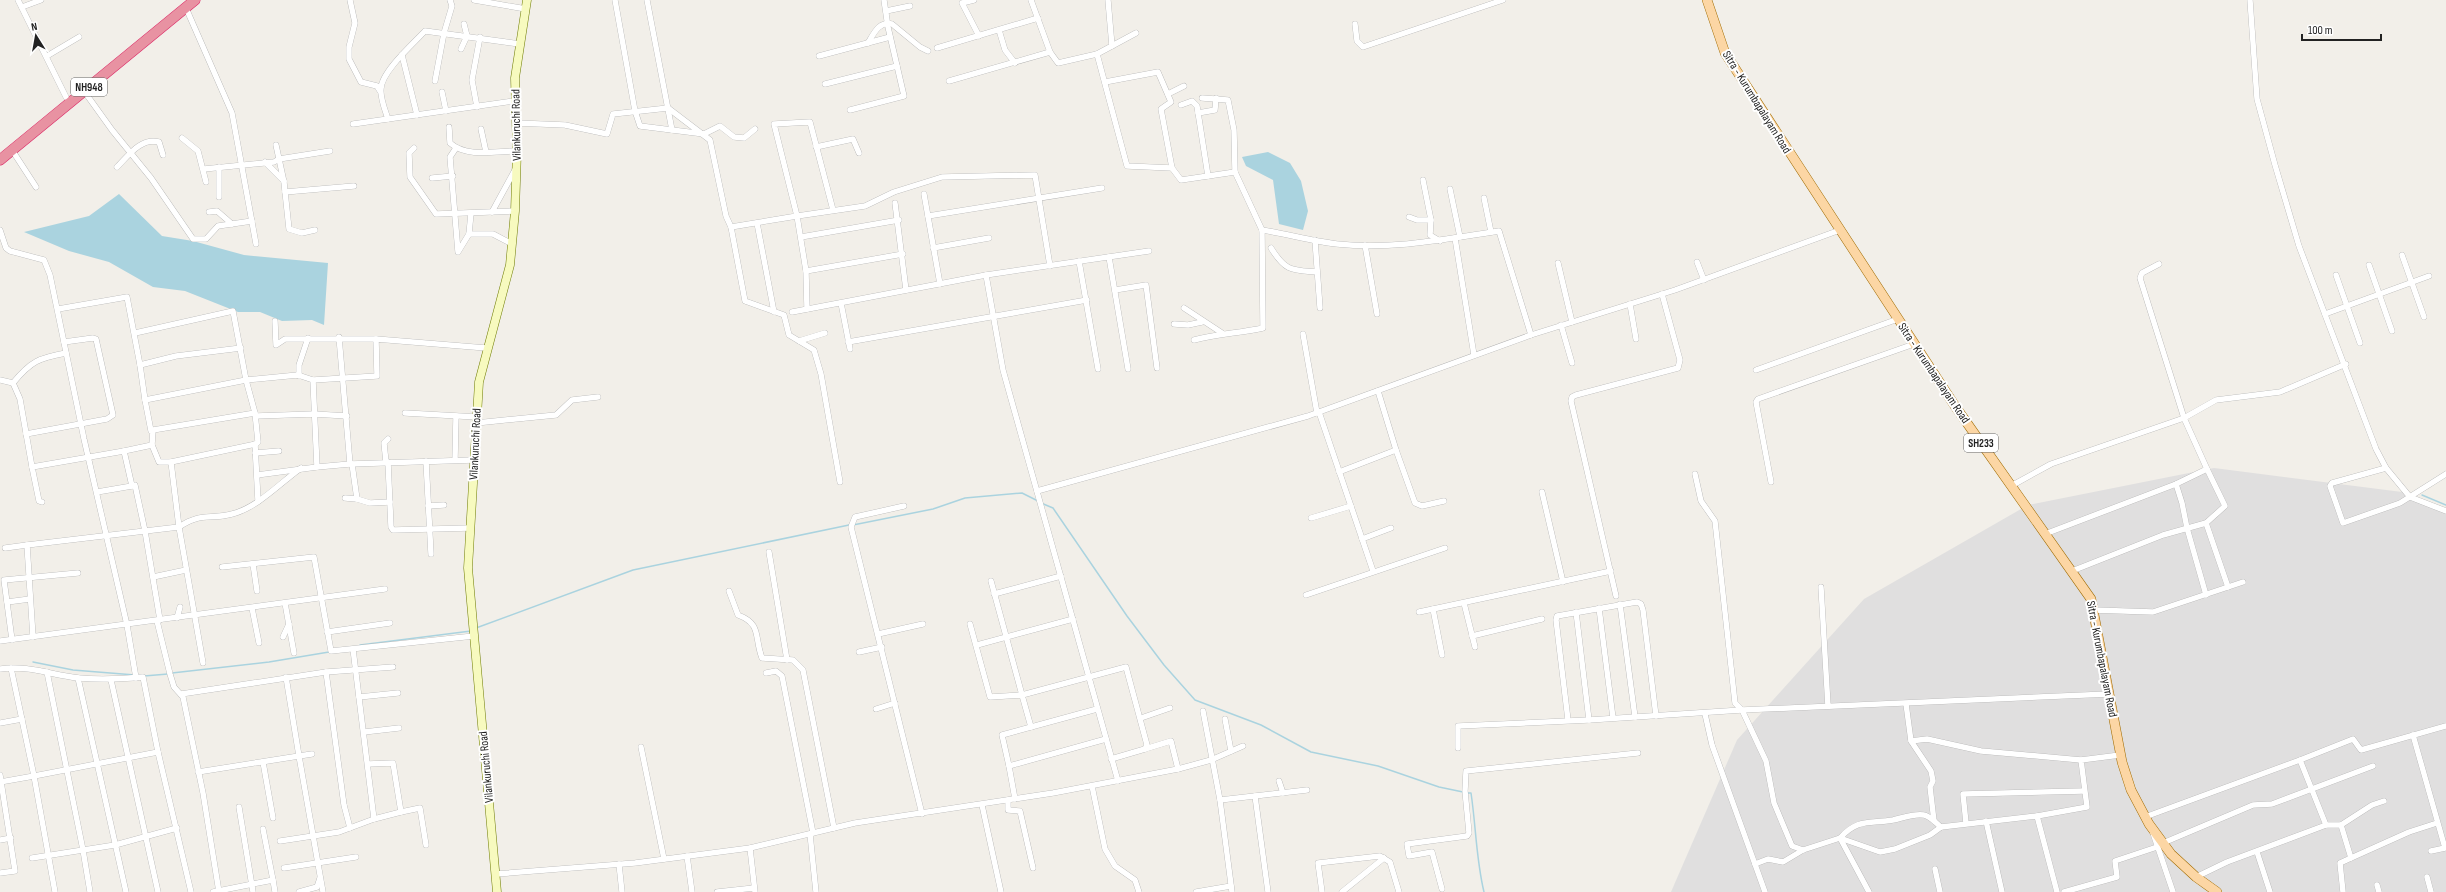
<svg xmlns="http://www.w3.org/2000/svg" width="2446" height="892" viewBox="0 0 2446 892" font-family="'Sofia Sans Condensed',sans-serif">
<rect width="100%" height="100%" fill="#f2efe9"/>
<polygon fill="#e0dfdf" points="2214,468 2402,492 2446,513 2446,892 1671,892 1737,740 1864,599 2028,505"/>
<g fill="#aad3df">
<polygon points="1268,152 1290,163 1301,181 1308,211 1303,230 1279,224 1273,180 1246,166 1242,157"/>
<polygon points="119,194 162,236 193,241 244,255 328,263 324,325 312,320 282,321 260,312 238,312 185,291 153,287 109,262 69,251 24,232 89,216"/>
</g>
<g fill="none" stroke-linecap="round" stroke-linejoin="round">
<g stroke="#aad3df" stroke-width="1.5">
<polyline points="2422,495 2446,505"/>
<polyline points="1041,503 1053,508 1127,616 1164,665 1195,700 1261,725 1311,752 1378,766 1439,787 1463,792"/>
<polyline points="853,525 933,509 965,498 1022,493 1038,501"/>
<polyline points="476,628 633,570 849,525"/>
<polyline points="360,645 471,631"/>
<polyline points="33,662 73,670 135,675"/>
<polyline points="172,673 269,662 329,652"/>
<polyline points="144,676 168,674"/>
<path d="M 1467,793 L 1471,793 C 1476,826 1476,859 1484,892"/>
</g>
<g stroke="#a9a9a9" stroke-width="6">
<g id="street">
<polyline points="18,0 66,97"/>
<polyline points="350,0 355,23 349,47 349,59 361,82 377,86 380,91"/>
<polyline points="474,0 526,9"/>
<polyline points="615,0 635,111 640,126 704,134 720,126 734,137 744,138 755,129"/>
<polyline points="647,0 672,130"/>
<polyline points="974,0 962,3 979,36"/>
<polyline points="1031,0 1050,52 1058,63 1097,54 1136,33"/>
<polyline points="1108,0 1112,46"/>
<polyline points="2250,0 2257,99 2275,165 2299,246 2376,449 2386,468 2410,497 2446,511"/>
<polyline points="22,7 41,0"/>
<polyline points="186,8 232,113 256,244"/>
<polyline points="886,11 910,6"/>
<polyline points="1355,24 1357,41 1363,47 1503,0"/>
<polyline points="999,30 1005,50 1015,63"/>
<path d="M 868,43 C 874,33 879,21 892,24 L 920,47 L 928,51"/>
<polyline points="937,48 1038,18"/>
<polyline points="461,49 467,36 464,24"/>
<path d="M 1097,54 L 1127,166 L 1172,168 L 1181,180 L 1235,172 L 1262,230 C 1287,234 1312,241 1337,244 C 1392,250 1446,239 1499,231 L 1531,335 L 1675,290 L 1840,230"/>
<polyline points="402,55 417,115"/>
<polyline points="47,56 79,37"/>
<polyline points="819,56 890,37"/>
<polyline points="435,81 444,33 452,6 450,0"/>
<polyline points="949,81 1050,52"/>
<polyline points="1105,82 1158,72 1171,102 1161,109 1172,168"/>
<polyline points="825,84 897,66"/>
<polyline points="84,91 112,130 151,178 193,239 206,239 218,226 252,221"/>
<polyline points="442,92 446,111"/>
<polyline points="1168,94 1184,86"/>
<polyline points="1202,98 1228,100 1234,130 1235,172"/>
<polyline points="1181,105 1192,101 1197,106 1208,176"/>
<polyline points="477,107 472,80 480,37"/>
<polyline points="850,110 904,96 888,27 884,0"/>
<polyline points="1198,113 1215,110 1216,98"/>
<path d="M 388,119 C 385,110 380,98 381,89 C 381,72 414,43 425,31 L 520,44"/>
<polyline points="516,123 565,125 607,134 613,114 668,108 710,140 726,216 731,227 745,301 784,315 789,335 814,350 821,374 840,482"/>
<polyline points="353,124 514,101"/>
<path d="M 449,127 L 450,143 C 467,158 496,151 517,151"/>
<polyline points="481,129 486,152"/>
<polyline points="182,138 198,151 206,182"/>
<polyline points="276,145 284,182 289,229 302,233 315,230"/>
<polyline points="816,147 853,139 859,153"/>
<polyline points="414,148 409,153 410,177 436,214 515,211"/>
<polyline points="456,148 450,157 458,252 469,234 471,213"/>
<polyline points="12,150 36,187"/>
<polyline points="265,162 284,181"/>
<path d="M 117,167 C 128,156 141,137 159,142 L 163,155"/>
<polyline points="219,167 219,197"/>
<polyline points="204,169 274,162 279,159 330,151"/>
<polyline points="432,178 453,176"/>
<polyline points="1423,180 1431,220 1430,235 1440,241"/>
<polyline points="1450,189 1460,237"/>
<polyline points="285,192 354,186"/>
<polyline points="924,194 940,284"/>
<polyline points="1484,198 1491,232"/>
<polyline points="895,203 906,290"/>
<polyline points="209,212 217,211 232,224"/>
<polyline points="492,212 516,168"/>
<polyline points="928,216 1102,188"/>
<polyline points="1409,217 1417,220 1431,220"/>
<polyline points="757,223 774,312"/>
<polyline points="731,227 797,216 774,124 810,122 833,210"/>
<polyline points="0,230 6,248 10,251 44,260 50,275 84,439 127,625 136,678"/>
<polyline points="469,234 493,234 512,244"/>
<polyline points="801,237 899,220"/>
<polyline points="1455,238 1474,355"/>
<polyline points="1315,240 1320,308"/>
<polyline points="1365,245 1377,314"/>
<polyline points="933,248 989,238"/>
<path d="M 1271,248 C 1286,272 1292,270 1317,272"/>
<polyline points="2402,255 2424,317"/>
<polyline points="1109,257 1128,369"/>
<polyline points="1079,261 1098,369"/>
<polyline points="1697,262 1704,280"/>
<polyline points="1558,263 1572,322"/>
<polyline points="2369,265 2392,331"/>
<polyline points="806,271 903,254"/>
<polyline points="986,275 1003,370 1118,781"/>
<polyline points="2336,275 2360,343"/>
<polyline points="1115,290 1146,285 1157,368"/>
<polyline points="841,303 850,349"/>
<polyline points="1630,304 1636,339"/>
<polyline points="1184,308 1222,333"/>
<polyline points="58,309 127,297 140,365 176,356 241,348"/>
<polyline points="807,309 806,271 797,216 865,206 894,192 942,177 1035,175 1050,266"/>
<polyline points="792,312 986,275 1149,251"/>
<polyline points="2325,314 2429,276"/>
<polyline points="275,321 276,345 285,339 376,339"/>
<polyline points="1174,324 1188,325 1202,322"/>
<polyline points="1561,325 1572,363"/>
<polyline points="135,333 233,311 246,380 298,375 313,380 317,467 350,464 474,460"/>
<polyline points="1303,334 1317,413"/>
<polyline points="339,337 350,464"/>
<path d="M 1194,340 C 1217,334 1240,333 1263,328 L 1262,230"/>
<polyline points="799,341 825,333"/>
<polyline points="848,342 1087,300"/>
<polyline points="140,365 145,400"/>
<polyline points="1756,370 1898,319"/>
<polyline points="299,376 299,365 308,338"/>
<polyline points="0,380 13,383 20,399 32,467"/>
<polyline points="313,380 377,376 376,339 486,348"/>
<path d="M 13,383 C 31,361 39,358 66,353"/>
<polyline points="1319,412 1373,571"/>
<polyline points="405,413 477,417"/>
<polyline points="256,416 314,414 347,416"/>
<polyline points="476,423 556,415 572,400 598,397"/>
<polyline points="26,434 107,419 113,415 96,339 93,338 64,342"/>
<polyline points="255,444 258,501"/>
<polyline points="152,445 159,462 171,462 256,444 258,442 255,413"/>
<polyline points="1396,450 1415,503 1422,506 1444,501"/>
<polyline points="124,451 152,445 153,430 255,413 246,380 145,400 151,431"/>
<polyline points="255,453 279,451"/>
<polyline points="455,460 456,416"/>
<polyline points="426,461 431,554"/>
<path d="M 171,462 L 179,527 C 201,512 209,520 232,514 C 257,508 280,483 301,468"/>
<polyline points="386,462 384,443 388,439"/>
<polyline points="388,462 391,527 393,530 470,528"/>
<polyline points="352,464 357,499"/>
<polyline points="2386,468 2332,483 2330,486 2343,523 2400,503 2446,474"/>
<polyline points="1339,472 1396,450 1378,391"/>
<polyline points="1695,474 1701,501 1715,521 1735,703 1742,710 1766,761 1774,803 1792,846 1803,850"/>
<polyline points="257,475 317,467"/>
<polyline points="1771,482 1756,402 1758,399 1914,344"/>
<polyline points="2176,484 2182,503 2187,528 2206,595"/>
<polyline points="2011,486 2051,464 2184,418 2216,400 2280,392 2346,364"/>
<polyline points="1037,491 1308,416 1531,335"/>
<polyline points="97,492 132,486"/>
<polyline points="1542,492 1563,582"/>
<polyline points="345,498 357,499 370,503 390,502"/>
<polyline points="42,502 39,501 32,467 124,451 132,486 135,485 145,531 179,527 203,663"/>
<polyline points="428,506 444,505"/>
<polyline points="904,506 855,517 851,527 922,814"/>
<polyline points="1311,518 1351,506"/>
<polyline points="2206,523 2228,587"/>
<polyline points="2045,534 2176,484 2207,469 2184,418 2140,278 2142,273 2159,264"/>
<polyline points="1362,539 1391,528"/>
<polyline points="5,548 27,545"/>
<polyline points="769,552 787,660"/>
<polyline points="253,564 257,591"/>
<polyline points="222,567 314,557 331,651 474,636"/>
<polyline points="2072,571 2163,535 2206,523 2225,506 2207,469"/>
<polyline points="153,577 186,570"/>
<polyline points="1821,587 1828,706"/>
<path d="M 729,591 L 738,615 C 762,624 754,637 762,658 L 793,660 L 803,670 L 834,828"/>
<polyline points="994,594 1061,576"/>
<polyline points="1306,595 1445,548"/>
<polyline points="1616,596 1571,401 1572,397 1576,395 1678,368 1680,360 1662,294"/>
<polyline points="7,602 30,599"/>
<polyline points="285,603 294,653"/>
<polyline points="1464,603 1475,647"/>
<polyline points="1620,604 1635,717"/>
<polyline points="252,608 259,643"/>
<polyline points="1599,608 1613,718"/>
<polyline points="1433,609 1442,655"/>
<polyline points="2093,610 2153,612 2243,582"/>
<polyline points="1419,612 1611,571"/>
<polyline points="1576,612 1589,720"/>
<polyline points="177,618 180,607"/>
<polyline points="157,621 170,674 174,687 183,697 203,793 219,892"/>
<polyline points="970,624 990,697 1022,695 991,581"/>
<polyline points="327,632 390,623"/>
<polyline points="878,634 923,624"/>
<polyline points="1472,636 1542,619"/>
<polyline points="33,637 27,545 145,531 160,620"/>
<polyline points="283,637 289,624"/>
<polyline points="12,640 4,580 78,573"/>
<polyline points="0,641 385,589"/>
<polyline points="977,645 1073,619"/>
<polyline points="353,649 374,819"/>
<polyline points="859,652 882,647"/>
<path d="M 0,669 C 29,665 51,675 79,678 C 101,680 121,679 143,677 L 158,752 L 34,776 L 11,668"/>
<polyline points="47,672 83,850 90,892"/>
<polyline points="326,672 344,805 350,828"/>
<polyline points="766,673 776,671 782,676 813,833 810,834 816,892"/>
<polyline points="286,677 299,756 312,754"/>
<polyline points="78,678 126,892"/>
<polyline points="111,680 158,892"/>
<polyline points="181,694 326,672 393,667"/>
<polyline points="359,697 398,693"/>
<polyline points="1906,704 1911,741 1931,771 1933,781 1930,787 1934,821"/>
<polyline points="876,709 895,703"/>
<polyline points="1203,711 1220,800 1232,892"/>
<polyline points="1705,714 1712,745 1765,892"/>
<polyline points="1141,718 1170,708"/>
<polyline points="1225,719 1231,751"/>
<polyline points="1568,720 1556,620 1557,616 1637,602 1641,604 1643,610 1656,716"/>
<polyline points="0,723 22,719"/>
<polyline points="1031,727 1022,695 1126,667 1147,745 1145,749 1111,759"/>
<polyline points="364,732 399,728"/>
<polyline points="2413,735 2445,848 2431,851"/>
<polyline points="1911,741 1927,739 1981,751 2081,760"/>
<polyline points="641,747 664,859"/>
<polyline points="1458,748 1458,726 1589,720 1742,710 2109,694"/>
<polyline points="1145,749 1171,741 1178,769"/>
<polyline points="158,752 191,892"/>
<polyline points="2300,760 2353,739 2361,750 2446,726"/>
<polyline points="263,762 273,818"/>
<polyline points="368,764 393,763 401,812 420,808 426,845"/>
<polyline points="1009,766 1002,735 1097,709"/>
<polyline points="198,772 299,756 323,892"/>
<polyline points="0,775 15,871 0,873"/>
<polyline points="1279,781 1283,793"/>
<polyline points="0,782 34,776 55,892"/>
<polyline points="1092,786 1105,849 1115,866 1135,880 1139,892"/>
<polyline points="1255,796 1268,892"/>
<polyline points="1015,799 1009,766 1106,739"/>
<polyline points="1008,800 1008,810 1020,811 1033,868"/>
<polyline points="1220,800 1307,790"/>
<polyline points="982,805 1001,892"/>
<polyline points="239,807 253,892"/>
<polyline points="2037,816 2057,892"/>
<polyline points="2145,817 2300,760 2326,825 2341,825 2351,858 2340,863 2343,892"/>
<polyline points="1986,821 2002,892"/>
<polyline points="1966,823 1963,794 2084,791"/>
<polyline points="2341,825 2372,805 2384,801"/>
<polyline points="263,829 273,880"/>
<polyline points="2153,833 2173,892"/>
<polyline points="0,840 11,838"/>
<polyline points="280,841 339,832 374,819 401,812"/>
<polyline points="2163,843 2253,805 2272,804 2373,766"/>
<polyline points="750,848 755,892"/>
<polyline points="2257,852 2270,892"/>
<polyline points="687,856 692,892"/>
<polyline points="32,858 115,845 177,828"/>
<polyline points="2351,858 2409,832 2437,823"/>
<polyline points="619,864 622,892"/>
<polyline points="1755,864 1768,859 1783,862 1803,850 1840,838 1880,852 1895,849 1930,835 1941,827 2037,816 2087,807 2081,760 2120,755"/>
<polyline points="284,868 356,857"/>
<polyline points="1935,869 1940,892"/>
<polyline points="496,874 635,863 750,848 855,823 1053,793 1178,769 1211,760 1243,746"/>
<polyline points="2196,877 2227,862 2326,825"/>
<polyline points="2427,877 2431,892"/>
<polyline points="2377,885 2379,892"/>
<polyline points="1442,889 1432,852 1409,856 1407,844 1467,836 1469,833 1465,791 1466,771 1638,753"/>
<polyline points="213,892 273,880 275,892"/>
<polyline points="299,892 317,887 320,878"/>
<polyline points="717,892 754,888"/>
<polyline points="1196,892 1231,886"/>
<polyline points="1322,892 1318,863 1380,856 1390,862 1399,892"/>
<polyline points="1342,892 1384,858"/>
<path d="M 1869,892 L 1840,838 C 1858,818 1870,824 1893,820 C 1903,818 1914,813 1924,815 C 1930,816 1936,823 1941,827"/>
<polyline points="2064,892 2117,877 2115,861 2157,847"/>
</g>
</g>
<g stroke="#707d05" stroke-width="9">
<polyline id="secondary" points="497,892 468,568 479,382 510,265 515,211 517,151 515,78 527,0"/>
</g>
<g stroke="#a06b00" stroke-width="10">
<polyline id="primary" points="1707,0 1725,53 1955,406 2091,599 2122,762 2131,790 2149,824 2171,854 2196,877 2217,892"/>
</g>
<g stroke="#dc2a67" stroke-width="11">
<polyline id="highway" points="0,160 195,0"/>
</g>
<use href="#street" stroke="#fff" stroke-width="5.5"/>
<use href="#secondary" stroke="#f7fabf" stroke-width="8"/>
<use href="#primary" stroke="#fcd6a4" stroke-width="9"/>
<use href="#highway" stroke="#e892a2" stroke-width="10"/>
</g>
<g text-anchor="middle" stroke-width="4" stroke-linejoin="round" paint-order="stroke">
<g fill="#fff" stroke="#646464" stroke-width="1">
<rect x="71" y="78" width="36" height="18" rx="3"/>
<rect x="1964" y="434" width="34" height="18" rx="3"/>
</g>
<g font-size="11" font-weight="bold" fill="#222">
<text x="89" y="91">NH948</text>
<text x="1981" y="447">SH233</text>
</g>
<g font-size="12" fill="#222" stroke="#fff">
<text transform="translate(1757 102) rotate(58)" y="4">Sitra - Kurumbapalayam Road</text>
<text transform="translate(516 125) rotate(-91)" y="4">Vilankuruchi Road</text>
<text transform="translate(1934 373) rotate(56)" y="4">Sitra - Kurumbapalayam Road</text>
<text transform="translate(475 444) rotate(-87)" y="4">Vilankuruchi Road</text>
<text transform="translate(2102 659) rotate(79)" y="4">Sitra - Kurumbapalayam Road</text>
<text transform="translate(486 767) rotate(-95)" y="4">Vilankuruchi Road</text>
</g>
</g>
<g transform="translate(36 36) rotate(349)" stroke="#ffffff" stroke-width="3" paint-order="stroke">
<path d="M0-3L7 15L0 10L-7 15Z" fill="#222222"/>
<text y="-6" font-size="11" font-weight="bold" text-anchor="middle" fill="#222222">N</text>
</g>
<path d="M2302 34v6h79v-6" fill="none" stroke="#222222" stroke-width="2"/>
<text x="2308" y="34" font-size="12" fill="#222222" stroke="#ffffff" stroke-width="3" paint-order="stroke">100 m</text>
</svg>
